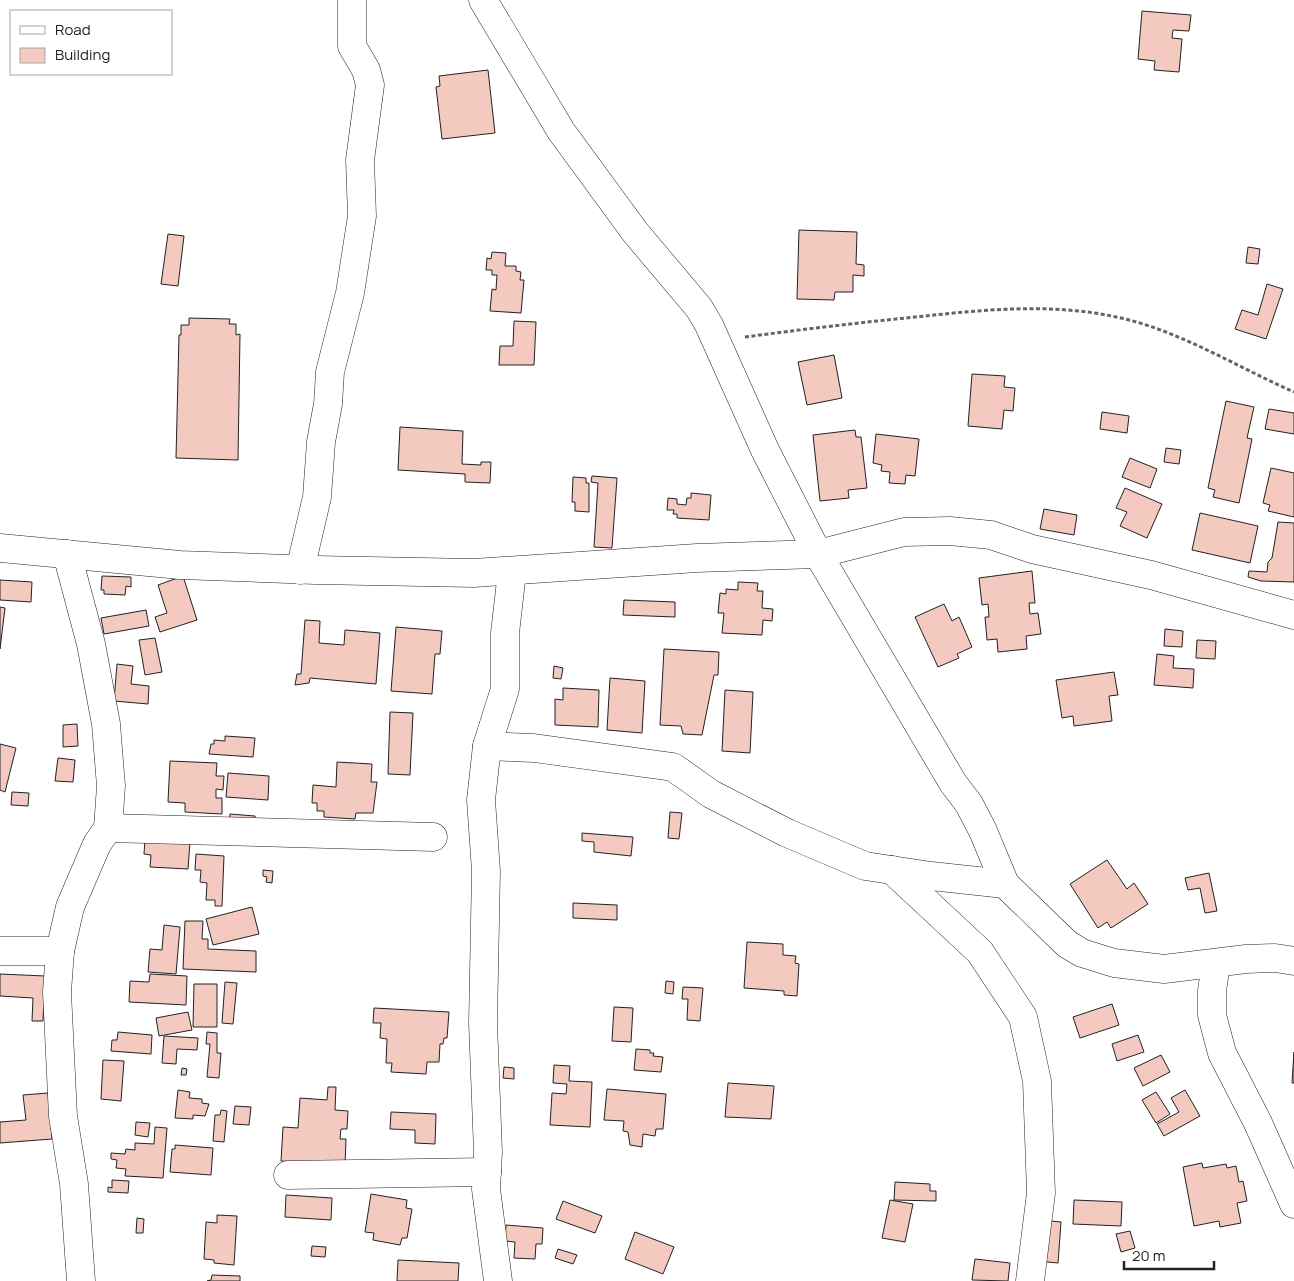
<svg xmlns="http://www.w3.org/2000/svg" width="1294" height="1281" viewBox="0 0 1294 1281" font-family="Manrope,sans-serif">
<rect width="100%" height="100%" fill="#fff"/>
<g fill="#f3c9c0" stroke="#222">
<polygon points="1142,11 1191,15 1189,31 1173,30 1172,38 1182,39 1179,72 1154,70 1155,61 1138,59"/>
<polygon points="488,70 495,133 442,139 436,87 440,86 439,76"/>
<polygon points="799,230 857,232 856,264 864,265 864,276 853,275 853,292 835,292 834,300 797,299"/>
<polygon points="168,234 184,236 178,286 161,284"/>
<polygon points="1248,247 1260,249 1258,264 1246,263"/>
<polygon points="492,252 506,253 505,266 516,266 516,271 521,272 520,280 524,280 521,313 490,311 492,289 496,290 497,275 492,275 492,270 486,270 487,258 491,259"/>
<polygon points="1267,284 1283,289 1266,339 1235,329 1242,310 1258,315"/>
<polygon points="189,318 230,319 229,324 236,324 236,335 240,334 238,460 176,458 179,335 181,335 181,325 189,325"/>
<polygon points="514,321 536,322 534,365 499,365 500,346 513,346"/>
<polygon points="834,355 842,398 807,405 798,362"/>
<polygon points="972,374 1005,376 1004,387 1015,388 1013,411 1004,410 1002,429 968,426"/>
<polygon points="1226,401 1254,407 1247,438 1252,439 1239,503 1213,497 1215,490 1208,488"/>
<polygon points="1269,409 1294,413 1294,434 1265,429"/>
<polygon points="1102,412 1129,416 1127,433 1100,429"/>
<polygon points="400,427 463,431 462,464 481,465 481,462 491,462 490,483 465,482 465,474 398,470"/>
<polygon points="855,430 856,437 861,437 867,488 848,490 849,498 820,501 813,435"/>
<polygon points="876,434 919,439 915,476 906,475 905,484 889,483 890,472 881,471 882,465 873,463"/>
<polygon points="1166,448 1181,450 1179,464 1164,462"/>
<polygon points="1130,458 1157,469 1150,488 1122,477"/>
<polygon points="1271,468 1294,473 1294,517 1268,511 1270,505 1263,503"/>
<polygon points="592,476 617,478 612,548 594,547 598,483 591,482"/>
<polygon points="573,477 586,478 586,483 589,483 589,512 575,511 575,502 572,502"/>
<polygon points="1125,488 1162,504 1147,538 1120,526 1127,512 1116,508"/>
<polygon points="691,493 711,495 709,520 677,518 677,514 673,514 674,510 667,510 668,498 677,499 677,504 686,505 687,498 691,498"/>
<polygon points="1044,509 1077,515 1074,535 1040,529"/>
<polygon points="1200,513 1258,526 1250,563 1192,550"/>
<polygon points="1278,522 1294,523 1294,582 1261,581 1248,577 1249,571 1267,572 1268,562 1272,558"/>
<polygon points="1032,571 1035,603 1029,603 1030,614 1038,613 1041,634 1026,636 1027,649 998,652 997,639 987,640 985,617 989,617 988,604 982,605 979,578"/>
<polygon points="102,576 131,577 131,587 126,586 125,595 104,594 104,590 101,590"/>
<polygon points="183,576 197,620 160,632 155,617 167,613 158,585"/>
<polygon points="0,580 32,582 31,602 0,600"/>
<polygon points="738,582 758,583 757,591 763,591 762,608 773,609 772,621 763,620 762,635 722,633 724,613 718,613 720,593 726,594 726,589 738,590"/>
<polygon points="624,600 675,602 675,617 623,615"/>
<polygon points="944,604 952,621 959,617 972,647 957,654 959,658 938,667 915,617"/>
<polygon points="0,607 5,608 0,649"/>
<polygon points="146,610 149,626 104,634 101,618"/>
<polygon points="305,620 320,621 319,643 344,645 345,630 380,633 376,684 310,678 309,683 295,685 297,674 301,674"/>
<polygon points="396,627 442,631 440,654 435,654 432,694 391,691"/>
<polygon points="1165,629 1183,631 1182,647 1164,646"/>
<polygon points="155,638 162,672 145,675 139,640"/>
<polygon points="1197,640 1216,641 1215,659 1196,658"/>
<polygon points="664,649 719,652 718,675 714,675 702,735 683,734 681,726 660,725"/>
<polygon points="1157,654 1174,656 1173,668 1194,669 1193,688 1154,685"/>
<polygon points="117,664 133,666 131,684 149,686 148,704 114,701"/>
<polygon points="554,666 563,668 561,679 553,678"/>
<polygon points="1114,672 1118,695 1109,696 1112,721 1074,726 1073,716 1062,718 1056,680"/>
<polygon points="610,678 645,681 642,733 607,730"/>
<polygon points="563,688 599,690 598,727 555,725 555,699 563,700"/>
<polygon points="725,690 753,692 750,753 722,751"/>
<polygon points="390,712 413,713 410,775 388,774"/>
<polygon points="77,724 78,746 63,747 63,725"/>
<polygon points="225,736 255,738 253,757 209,754 211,744 214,744 214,740 225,741"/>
<polygon points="0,744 16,748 5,792 0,790"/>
<polygon points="58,758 75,760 73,782 55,781"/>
<polygon points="170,761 217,763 216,776 224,776 223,790 216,789 216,798 222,798 222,814 185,812 185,803 168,802"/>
<polygon points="337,762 372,764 371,782 377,782 373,813 356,813 355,819 324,817 324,811 317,811 317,803 312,803 313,785 336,787"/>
<polygon points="228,773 269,776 268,800 226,797"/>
<polygon points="12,792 29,793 28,806 11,805"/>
<polygon points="670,812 682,813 679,839 668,838"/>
<polygon points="230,814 255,816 255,827 229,826"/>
<polygon points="582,833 633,837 631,856 594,852 594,842 582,841"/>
<polygon points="145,840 190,842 188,869 150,867 151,855 144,854"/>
<polygon points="196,854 224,856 222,906 215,906 215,900 206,900 207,883 200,882 201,870 195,870"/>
<polygon points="1107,860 1127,889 1134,883 1148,904 1111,928 1107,922 1098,928 1070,884"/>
<polygon points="263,870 273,871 272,883 266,882 267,877 263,876"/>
<polygon points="1209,873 1217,911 1205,913 1200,888 1188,890 1185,878"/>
<polygon points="573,903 617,905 617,920 573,918"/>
<polygon points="252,907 259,934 213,945 206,919"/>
<polygon points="185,921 203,921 202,939 208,939 208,949 256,951 256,972 183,969"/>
<polygon points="164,925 180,927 176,974 148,972 150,949 162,950"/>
<polygon points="747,942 783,944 783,955 796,956 795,963 799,964 797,996 784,995 784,991 744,988"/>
<polygon points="0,974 45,976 43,1021 32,1021 33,998 0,996"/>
<polygon points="150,974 187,976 186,1005 129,1002 130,981 149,982"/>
<polygon points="666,981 674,982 673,994 665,993"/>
<polygon points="225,982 237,983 233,1024 222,1023"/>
<polygon points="194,984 217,984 217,1027 193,1027"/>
<polygon points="683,987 703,988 700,1021 687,1020 688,999 682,999"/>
<polygon points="1112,1004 1119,1025 1080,1038 1073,1017"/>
<polygon points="614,1007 633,1008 631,1042 612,1041"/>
<polygon points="374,1008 449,1012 447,1038 444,1038 443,1044 440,1044 439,1062 427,1062 426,1074 391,1072 392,1063 386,1063 387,1039 380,1038 381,1023 373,1023"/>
<polygon points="188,1012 192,1030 159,1036 156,1018"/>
<polygon points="118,1032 152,1035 151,1054 111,1051 112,1040 117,1040"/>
<polygon points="207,1032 217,1033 217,1053 221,1053 219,1078 207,1077 210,1044 206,1044"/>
<polygon points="1138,1035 1144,1052 1117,1061 1112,1044"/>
<polygon points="164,1036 198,1038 197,1050 177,1049 176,1064 162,1063"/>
<polygon points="636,1049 650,1050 650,1053 654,1053 653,1056 663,1057 661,1072 634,1070"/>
<polygon points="1294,1052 1294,1083 1292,1083"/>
<polygon points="1161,1055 1170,1072 1143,1086 1134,1068"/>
<polygon points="103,1060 124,1061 121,1101 101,1099"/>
<polygon points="554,1065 570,1066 569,1081 592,1082 590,1127 550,1125 552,1093 566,1094 567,1084 553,1083"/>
<polygon points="504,1067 514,1068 514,1079 503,1078"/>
<polygon points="182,1068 187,1069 186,1075 181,1075"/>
<polygon points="728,1083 774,1086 771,1119 725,1117"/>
<polygon points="328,1087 336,1087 335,1110 348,1111 347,1129 341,1129 340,1139 346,1139 345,1165 281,1161 283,1127 298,1128 300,1098 327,1100"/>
<polygon points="607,1089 666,1094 663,1129 656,1129 655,1136 643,1134 642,1147 630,1145 628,1132 623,1131 624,1121 604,1120"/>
<polygon points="178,1090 190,1092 189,1098 202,1099 202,1103 209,1104 205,1116 193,1115 193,1119 175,1118"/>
<polygon points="1185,1090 1200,1116 1164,1136 1157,1124 1179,1112 1171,1098"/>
<polygon points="1156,1092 1170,1114 1156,1123 1142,1100"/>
<polygon points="48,1093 52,1139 0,1143 0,1122 26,1120 23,1095"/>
<polygon points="235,1106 251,1107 249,1125 233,1124"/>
<polygon points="221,1110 227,1111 224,1142 213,1141 215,1115 220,1115"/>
<polygon points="391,1112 436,1114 435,1144 415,1143 415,1130 390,1129"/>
<polygon points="136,1122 150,1123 148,1137 135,1135"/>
<polygon points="155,1127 167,1128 163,1178 125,1176 126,1169 116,1168 117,1160 111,1159 111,1153 125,1154 126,1149 135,1150 135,1143 154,1144"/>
<polygon points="175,1145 213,1148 211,1175 170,1172 172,1149 175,1149"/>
<polygon points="1202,1163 1203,1168 1226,1164 1227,1168 1236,1166 1239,1182 1243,1181 1247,1201 1237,1203 1241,1223 1220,1227 1219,1221 1194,1226 1183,1167"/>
<polygon points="112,1180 129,1181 128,1193 108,1192 108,1187 112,1188"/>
<polygon points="895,1182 930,1184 930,1191 936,1191 936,1201 894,1200"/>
<polygon points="371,1194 407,1200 406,1208 412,1209 407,1238 402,1238 400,1245 373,1240 374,1233 365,1232"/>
<polygon points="286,1195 332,1198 331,1220 285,1217"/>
<polygon points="890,1200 913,1204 905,1242 882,1238"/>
<polygon points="1074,1200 1122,1202 1121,1226 1073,1224"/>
<polygon points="563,1201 602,1216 595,1233 556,1219"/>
<polygon points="217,1215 237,1216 234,1265 214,1263 214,1260 204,1259 206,1222 217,1223"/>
<polygon points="137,1218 144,1219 143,1233 136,1233"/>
<polygon points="1040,1220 1061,1222 1058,1263 1037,1261"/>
<polygon points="506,1225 543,1228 542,1244 536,1244 535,1259 514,1258 515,1242 505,1241"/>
<polygon points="1130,1231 1135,1248 1121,1252 1116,1234"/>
<polygon points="635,1232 674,1247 663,1274 625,1259"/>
<polygon points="312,1246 326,1247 325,1257 311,1256"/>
<polygon points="558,1249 577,1255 573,1264 555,1258"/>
<polygon points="975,1259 1010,1263 1008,1281 972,1280"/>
<polygon points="398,1260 459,1263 458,1281 397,1281"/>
<polygon points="212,1275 240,1276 240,1281 207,1281 211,1280"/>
</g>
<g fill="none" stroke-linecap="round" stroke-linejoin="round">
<g stroke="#222" stroke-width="29">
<g id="street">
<polyline points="483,0 561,131 635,232 699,308 709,325 765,450 818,554 953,783 969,804 983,831 1005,884 1067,944 1082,953 1114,963 1164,969 1246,959 1275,958 1294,961"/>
<polyline points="0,548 180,565 315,570 474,573 697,558 818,554 904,532 950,531 991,535 1032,549 1151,575 1294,615"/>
<polyline points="67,554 91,644 106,724 111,786 108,828 97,844 70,907 60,951 57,992 63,1116 74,1184 81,1281"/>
<polyline points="300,570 317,497 321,442 328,404 330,372 350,293 362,216 360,160 370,85 366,70 352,46 352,0"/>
<polyline points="487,746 534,748 673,767 711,794 787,833 865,866 931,876 1005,884"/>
<polyline points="108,828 433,837"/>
<polyline points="892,870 980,952 1023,1017 1037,1081 1041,1193 1030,1281"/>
<polyline points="0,951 60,951"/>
<polyline points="1216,963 1212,991 1212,1015 1222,1053 1258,1123 1294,1204"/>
<polyline points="288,1175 487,1172"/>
<polyline points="498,1281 486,1189 488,1152 483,1023 486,871 481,800 487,746 505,689 505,633 512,572"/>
</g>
</g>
<path stroke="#646464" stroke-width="3" stroke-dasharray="4 2.5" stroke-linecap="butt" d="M 745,337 C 805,329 865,322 925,316 C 990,309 1056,303 1121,318 C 1182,332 1237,367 1294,392"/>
<use href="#street" stroke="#fff" stroke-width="28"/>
</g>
<rect x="10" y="10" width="162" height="65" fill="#ffffff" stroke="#a7a7a7"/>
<rect x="20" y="26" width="25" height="8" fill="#ffffff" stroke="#a7a7a7"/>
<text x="55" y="35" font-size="15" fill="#222222">Road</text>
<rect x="20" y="48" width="25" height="15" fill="#f3c9c0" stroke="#a7a7a7"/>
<text x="55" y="60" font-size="15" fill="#222222">Building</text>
<path d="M1124 1261v8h90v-8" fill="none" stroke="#222222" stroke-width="2.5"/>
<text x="1132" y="1261" font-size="15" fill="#222222" stroke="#ffffff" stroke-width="4" paint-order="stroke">20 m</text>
</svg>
